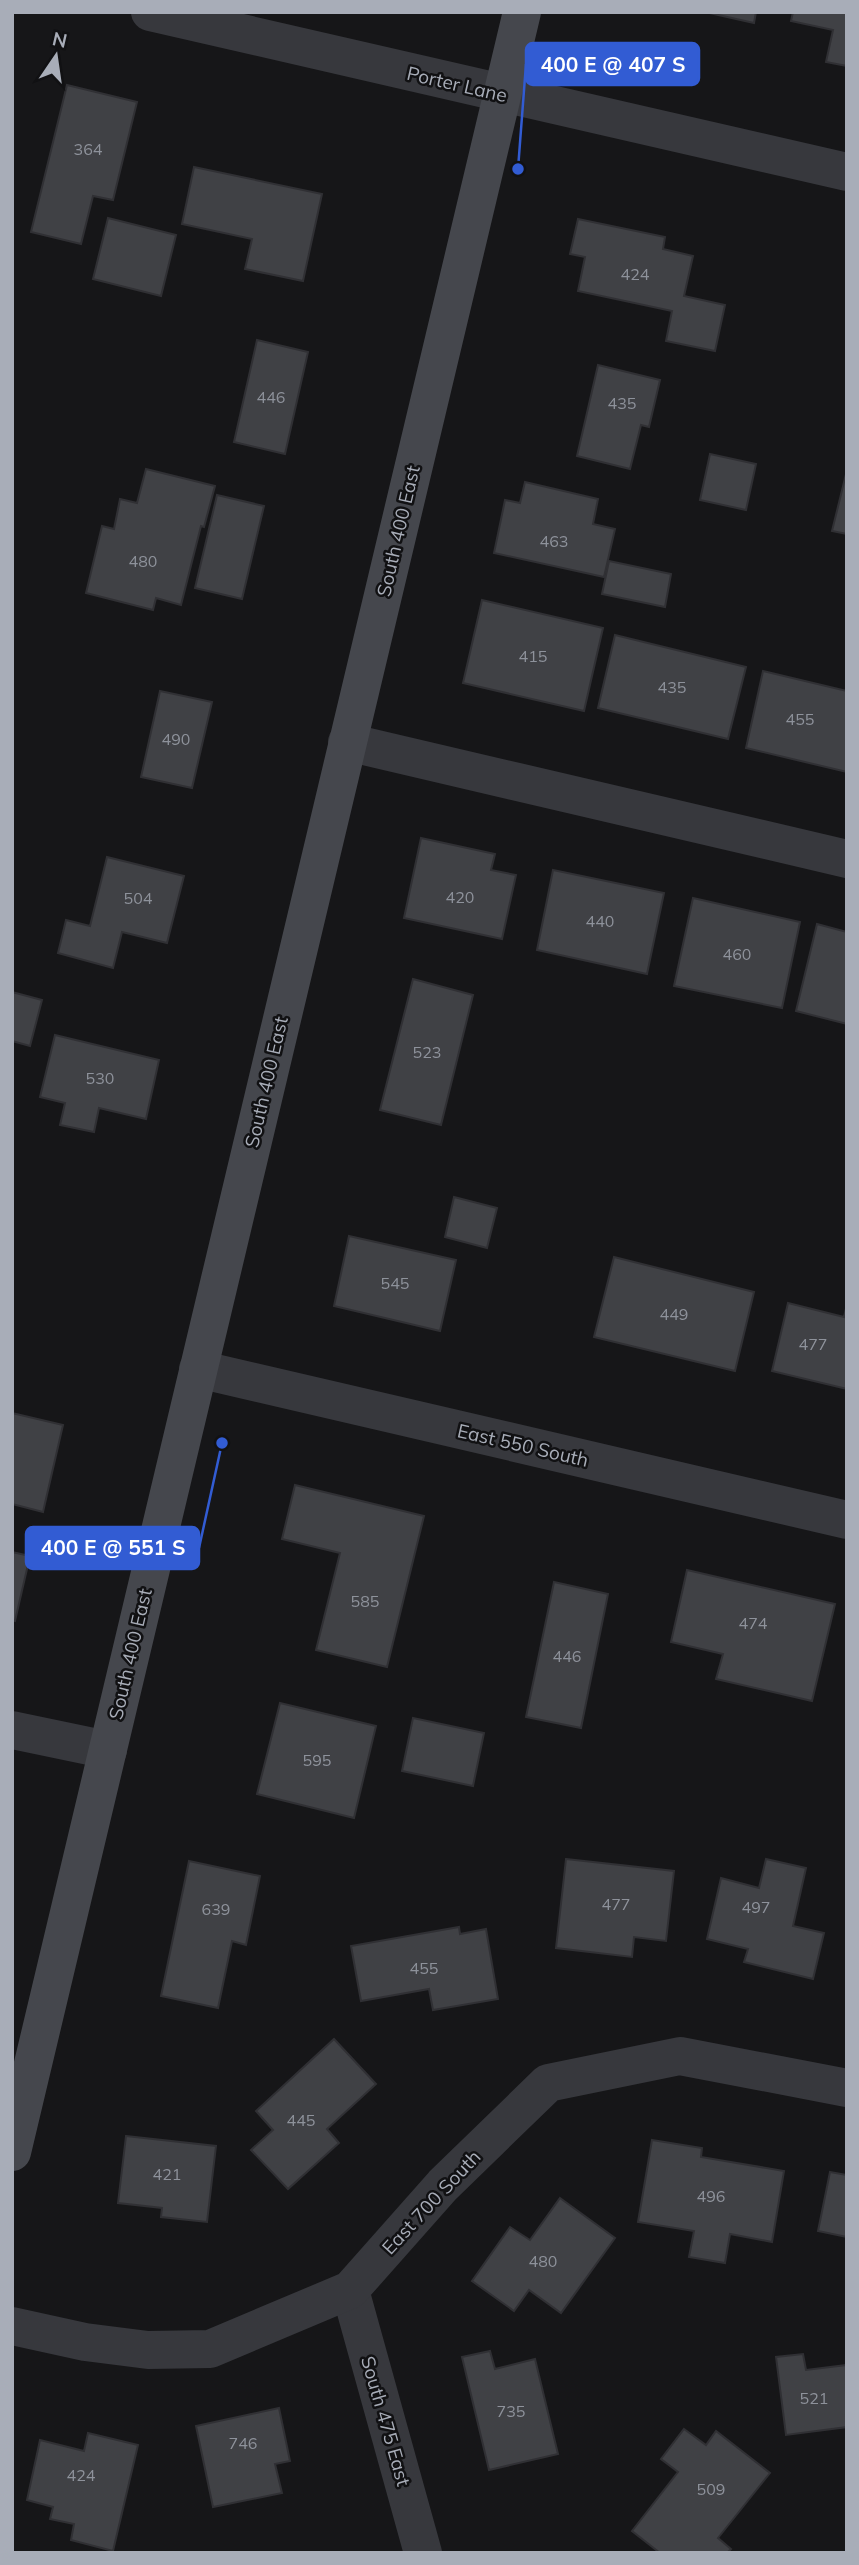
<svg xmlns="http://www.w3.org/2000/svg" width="859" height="2565" viewBox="0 0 859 2565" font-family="Mulish,sans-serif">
<rect width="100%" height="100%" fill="#161618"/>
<g fill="#404145" stroke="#303034" stroke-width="2">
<polygon points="705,12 756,12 754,23"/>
<polygon points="793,12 847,12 847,66 826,62 833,30 791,21"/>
<polygon points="67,85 137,102 113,200 93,196 81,244 31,232"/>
<polygon points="194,167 322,194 303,281 245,269 252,239 182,224"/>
<polygon points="108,218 176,235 161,296 93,279"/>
<polygon points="578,219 665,237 663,249 693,256 684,296 725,305 715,351 666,341 672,311 578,291 585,257 570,254"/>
<polygon points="257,340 308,352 285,454 234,442"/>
<polygon points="598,365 660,380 649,427 641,425 630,469 577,456"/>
<polygon points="710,454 756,464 746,510 700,500"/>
<polygon points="146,469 215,486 204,527 201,526 181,605 156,598 153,610 86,593 102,526 114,529 120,499 137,503"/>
<polygon points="847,470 847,534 832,531"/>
<polygon points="525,482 598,499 593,524 615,529 604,577 494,553 505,500 520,503"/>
<polygon points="217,495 264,506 242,599 195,588"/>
<polygon points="609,561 671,574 665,607 602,594"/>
<polygon points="482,600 603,628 584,711 463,683"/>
<polygon points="615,635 746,667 728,739 598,708"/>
<polygon points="763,671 847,691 847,772 746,748"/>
<polygon points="160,691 212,702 192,788 141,777"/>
<polygon points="421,838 495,854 491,870 516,875 502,939 404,918"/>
<polygon points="107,857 184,876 167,943 122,932 113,968 58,953 66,920 90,926"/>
<polygon points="553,870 664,893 647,974 537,950"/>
<polygon points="693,898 800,922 782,1008 674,986"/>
<polygon points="817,924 847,932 847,1024 796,1011"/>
<polygon points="413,979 473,995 441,1125 380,1110"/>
<polygon points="12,992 42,1000 30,1046 12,1041"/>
<polygon points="55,1035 159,1060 146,1119 99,1108 94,1132 60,1125 65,1103 40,1097"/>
<polygon points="454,1197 497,1208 487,1248 445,1237"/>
<polygon points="349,1236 456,1260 440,1331 334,1306"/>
<polygon points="614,1257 754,1292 735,1371 594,1337"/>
<polygon points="788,1303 844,1317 847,1304 847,1389 772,1371"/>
<polygon points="12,1413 63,1425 43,1512 12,1504"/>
<polygon points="295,1485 424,1516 387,1667 316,1650 340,1553 282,1539"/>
<polygon points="12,1552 30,1556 15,1621 12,1620"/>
<polygon points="687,1570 835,1604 812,1701 716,1679 723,1654 671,1642"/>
<polygon points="554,1582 608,1594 581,1728 526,1717"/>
<polygon points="280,1703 376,1726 354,1818 257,1794"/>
<polygon points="413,1718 484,1733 473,1786 402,1771"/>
<polygon points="566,1859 674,1871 666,1941 634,1937 632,1957 556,1948"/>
<polygon points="766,1859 806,1868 793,1926 824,1933 813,1979 744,1962 748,1949 707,1939 721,1878 759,1888"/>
<polygon points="189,1861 260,1876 246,1945 232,1941 218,2008 161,1996"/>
<polygon points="459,1927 460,1934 486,1929 498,1999 433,2010 429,1989 361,2001 351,1946"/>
<polygon points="334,2039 376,2084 327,2129 339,2143 288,2189 251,2150 273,2130 256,2111"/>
<polygon points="126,2136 216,2146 207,2222 161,2217 162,2208 118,2203"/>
<polygon points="652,2140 702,2148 701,2157 784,2171 772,2242 730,2234 725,2263 689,2257 694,2231 638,2222"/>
<polygon points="830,2172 847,2175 847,2237 818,2231"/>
<polygon points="560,2198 615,2238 561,2313 529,2290 514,2311 472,2281 510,2227 530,2240"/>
<polygon points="490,2351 495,2369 535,2359 558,2454 489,2470 462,2357"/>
<polygon points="803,2354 806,2370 847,2365 847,2427 786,2435 776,2357"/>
<polygon points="279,2408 290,2461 275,2464 282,2493 213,2507 196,2426"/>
<polygon points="684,2429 706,2445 716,2431 770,2473 718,2538 731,2549 727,2553 660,2553 632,2531 678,2472 661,2459"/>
<polygon points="88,2433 138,2445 113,2551 71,2540 74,2524 50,2519 53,2507 27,2500 40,2440 84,2451"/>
</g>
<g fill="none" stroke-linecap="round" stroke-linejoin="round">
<g stroke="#37383d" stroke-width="38">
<polyline points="150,12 847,172"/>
<polyline points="347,742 847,859"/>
<polyline points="198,1369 847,1520"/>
<polyline points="12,1730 108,1750"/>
<polyline points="350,2290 423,2553"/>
<polyline points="12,2326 85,2342 148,2350 210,2349 350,2290 443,2185 548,2083 680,2056 847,2088"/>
</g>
<polyline stroke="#45474d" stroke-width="38" points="12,2152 522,12"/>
</g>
<g text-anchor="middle" stroke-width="5" stroke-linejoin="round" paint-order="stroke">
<g font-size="16" fill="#8e929b">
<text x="88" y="155">364</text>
<text x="635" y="280">424</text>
<text x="271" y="403">446</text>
<text x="622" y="409">435</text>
<text x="554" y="547">463</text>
<text x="143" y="567">480</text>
<text x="533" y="662">415</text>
<text x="672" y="693">435</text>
<text x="800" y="725">455</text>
<text x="176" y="745">490</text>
<text x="460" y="903">420</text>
<text x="138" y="904">504</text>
<text x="600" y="927">440</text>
<text x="737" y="960">460</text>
<text x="427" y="1058">523</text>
<text x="100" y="1084">530</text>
<text x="395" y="1289">545</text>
<text x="674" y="1320">449</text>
<text x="813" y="1350">477</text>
<text x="365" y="1607">585</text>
<text x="753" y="1629">474</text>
<text x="567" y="1662">446</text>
<text x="317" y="1766">595</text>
<text x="616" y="1910">477</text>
<text x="756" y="1913">497</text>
<text x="216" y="1915">639</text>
<text x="424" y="1974">455</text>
<text x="301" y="2126">445</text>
<text x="167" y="2180">421</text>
<text x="711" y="2202">496</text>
<text x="543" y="2267">480</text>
<text x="814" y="2404">521</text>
<text x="511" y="2417">735</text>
<text x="243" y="2449">746</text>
<text x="81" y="2481">424</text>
<text x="711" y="2495">509</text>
</g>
<g font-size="19" fill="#a8adb8" stroke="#111113">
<text transform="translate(457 84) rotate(13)" y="7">Porter Lane</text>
<text transform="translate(398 531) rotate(-77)" y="7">South 400 East</text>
<text transform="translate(266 1082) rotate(-77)" y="7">South 400 East</text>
<text transform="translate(523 1445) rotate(13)" y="7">East 550 South</text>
<text transform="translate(130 1654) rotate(-77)" y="7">South 400 East</text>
<text transform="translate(431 2202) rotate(-47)" y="7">East 700 South</text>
<text transform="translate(386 2421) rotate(74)" y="7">South 475 East</text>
</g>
</g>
<path fill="none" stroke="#325cd3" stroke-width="2.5" d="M518 169L526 64M222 1443L199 1548"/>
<g fill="#325cd3" stroke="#111113" stroke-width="2.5">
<circle cx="518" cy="169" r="7"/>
<circle cx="222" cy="1443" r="7"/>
</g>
<g fill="#325cd3" stroke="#325cd3" stroke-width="2.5">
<rect x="526" y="43" width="173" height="42" rx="7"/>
<rect x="26" y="1527" width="173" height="42" rx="7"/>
</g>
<g font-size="21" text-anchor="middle" font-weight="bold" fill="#fff">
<text x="613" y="72">400 E @ 407 S</text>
<text x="113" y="1555">400 E @ 551 S</text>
</g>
<rect width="859" height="2565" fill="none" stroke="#a8adb8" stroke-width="28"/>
<g transform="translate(56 56) rotate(13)" stroke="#111113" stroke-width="5" paint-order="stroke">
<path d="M0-5L12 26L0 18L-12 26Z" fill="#a8adb8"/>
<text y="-10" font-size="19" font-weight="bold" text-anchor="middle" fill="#a8adb8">N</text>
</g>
</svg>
